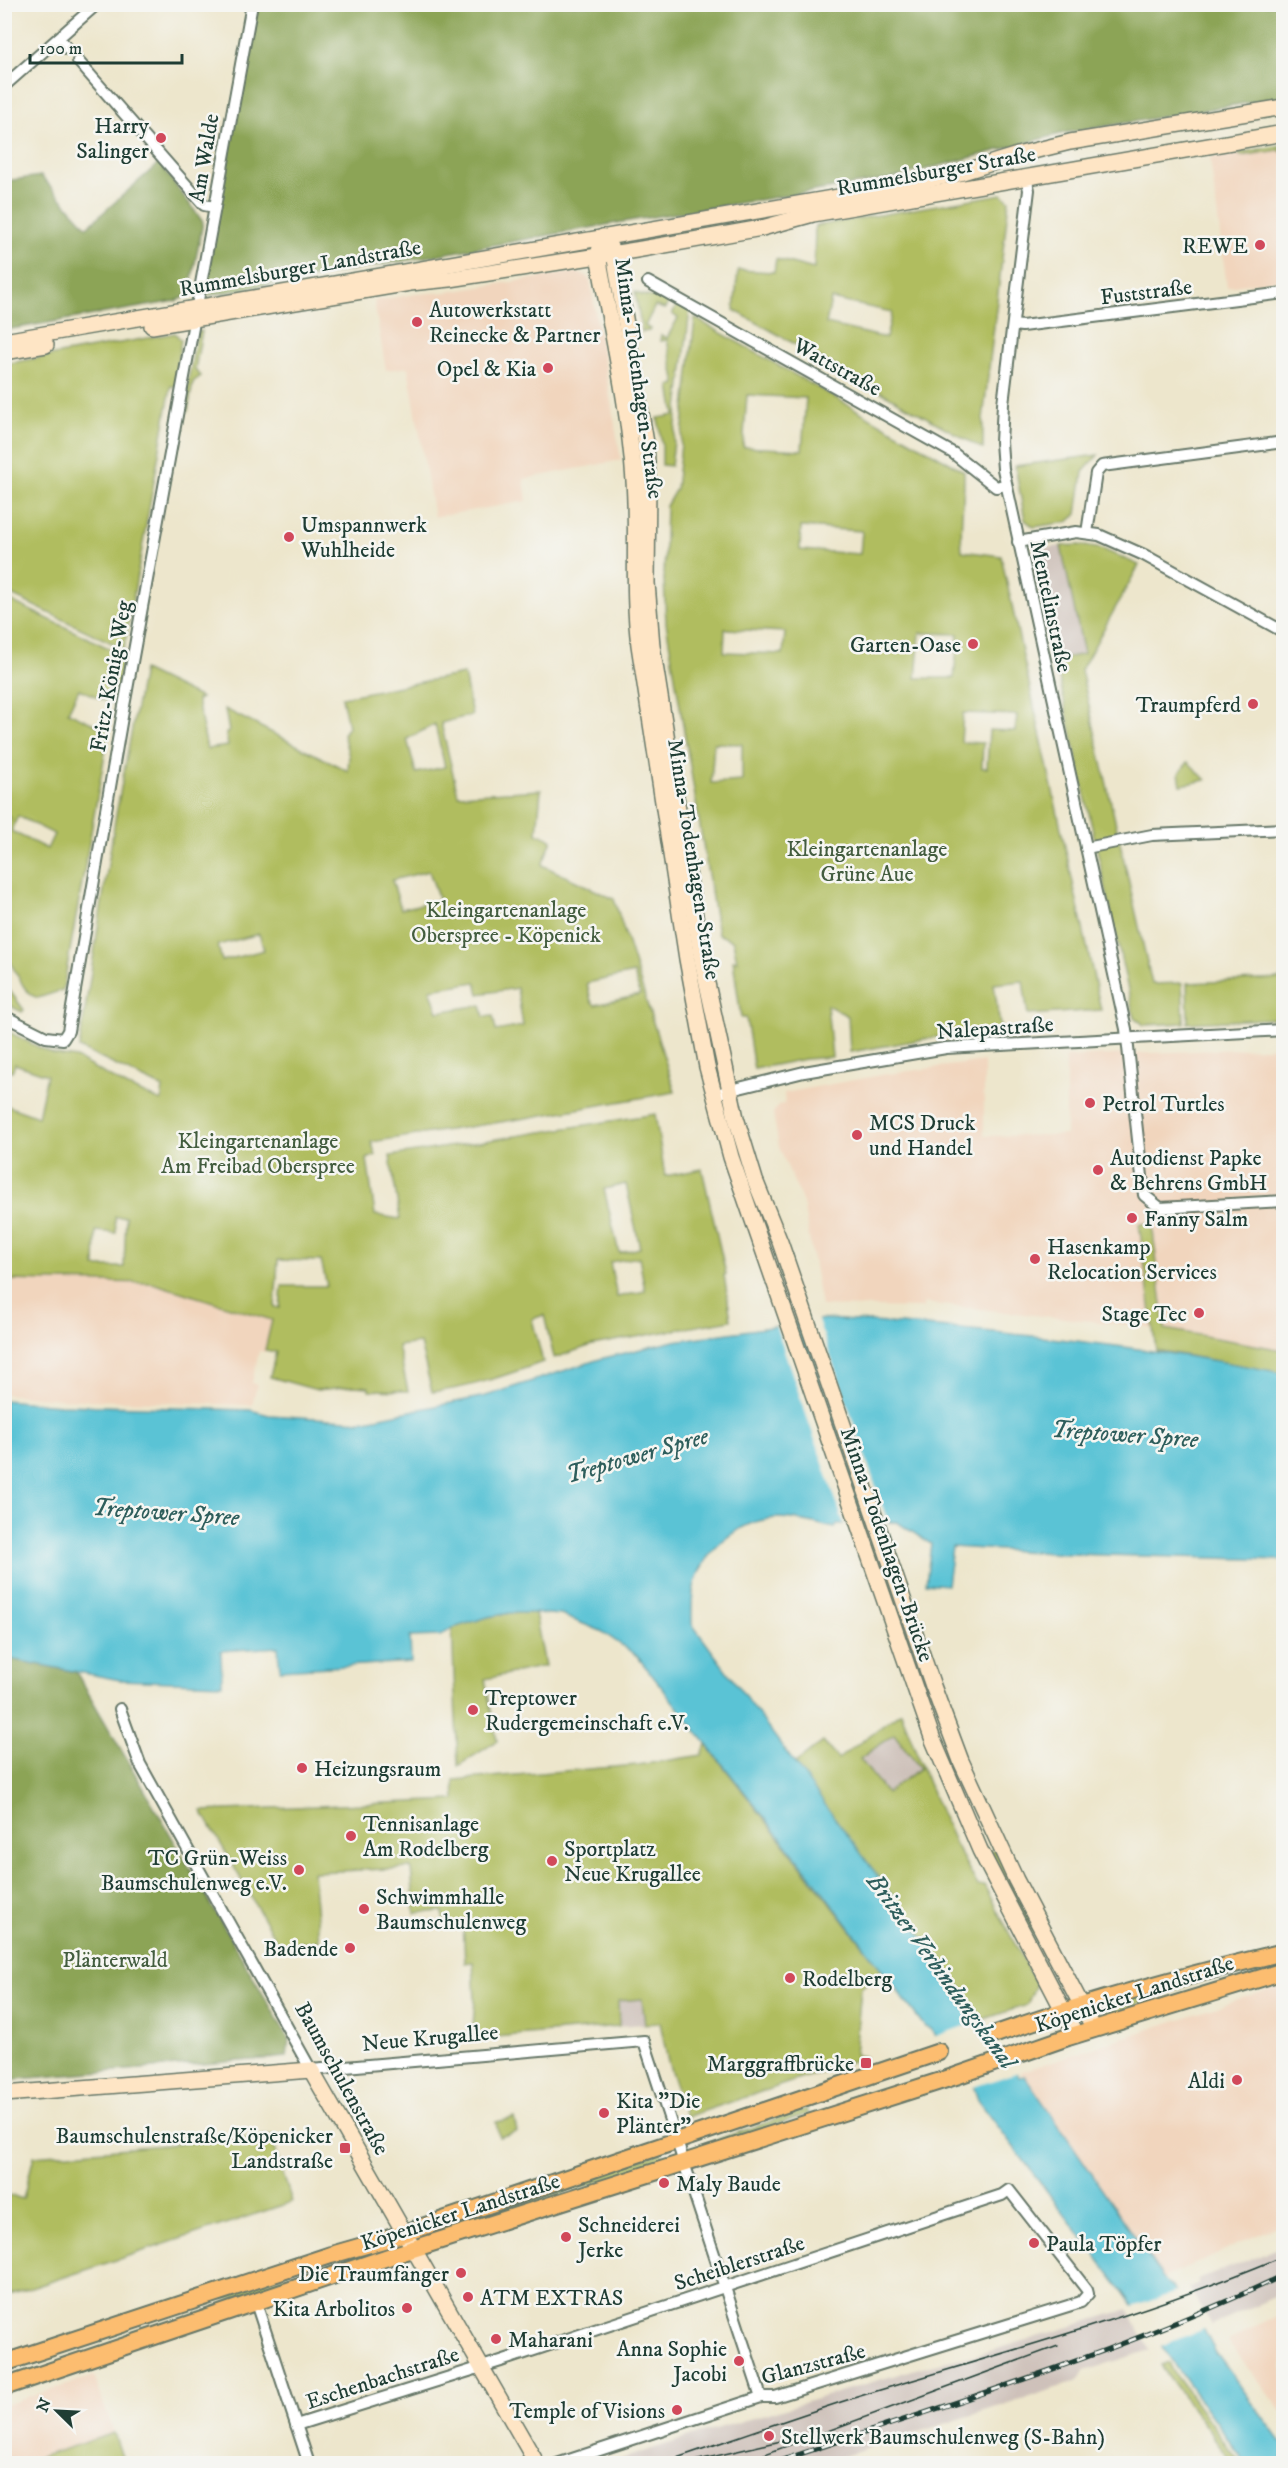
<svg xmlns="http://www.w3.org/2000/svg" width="1288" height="2468" viewBox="0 0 1288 2468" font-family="'IM FELL DW Pica',serif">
<rect width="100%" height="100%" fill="#f6f6f2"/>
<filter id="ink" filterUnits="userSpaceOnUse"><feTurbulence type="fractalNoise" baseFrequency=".0167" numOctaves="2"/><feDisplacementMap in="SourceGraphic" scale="12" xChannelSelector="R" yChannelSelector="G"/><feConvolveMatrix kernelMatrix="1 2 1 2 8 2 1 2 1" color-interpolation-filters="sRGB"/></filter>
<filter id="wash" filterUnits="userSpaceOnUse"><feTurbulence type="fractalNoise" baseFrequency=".008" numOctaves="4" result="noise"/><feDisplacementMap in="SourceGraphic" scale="24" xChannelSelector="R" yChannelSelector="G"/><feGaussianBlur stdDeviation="1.35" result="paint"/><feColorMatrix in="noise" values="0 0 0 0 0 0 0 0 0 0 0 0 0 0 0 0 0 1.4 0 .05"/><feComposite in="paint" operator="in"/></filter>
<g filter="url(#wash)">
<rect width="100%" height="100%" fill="#ede6cc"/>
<g fill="#f1d5bd">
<polygon points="1283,145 1283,279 1227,287 1210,158"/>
<polygon points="575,272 585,275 590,281 621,460 524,479 527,501 434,517 408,367 386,370 374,301 416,294 448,292"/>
<polygon points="1283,1047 1283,1350 1165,1329 923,1303 923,1308 821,1306 803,1203 779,1147 773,1113 779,1105 785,1104 784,1093 881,1075 984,1061 984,1136 1066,1135 1066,1057"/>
<polygon points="5,1280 152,1283 272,1320 265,1352 259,1351 252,1383 257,1385 252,1405 58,1399 5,1394"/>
<polygon points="1283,1985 1283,2223 1164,2278 1020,2072"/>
<polygon points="1283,2313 1283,2414 1228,2341"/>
<polygon points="94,2376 114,2433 22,2463 5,2463 5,2405"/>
</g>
<g fill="#cec1ba">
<polygon points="1061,546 1084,654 1055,660 1032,558 1038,549"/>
<polygon points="894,1733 920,1768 886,1793 860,1759"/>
<polygon points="642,1999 645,2024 619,2026 617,2001"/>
<polygon points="1283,2246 1283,2293 1212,2325 1189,2288 1200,2283 1198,2280"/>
<polygon points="1128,2309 1150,2350 1084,2371 1078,2381 823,2463 609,2463 692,2436 926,2366 984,2353"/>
</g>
<g fill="#b0bd5f" stroke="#687d4a" stroke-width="1.5" fill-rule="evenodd">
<polygon points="1283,145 1283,153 1279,150 1241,156 1237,153"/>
<path d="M 1002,194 L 1009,200 L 983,419 L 983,449 L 734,310 L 738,270 L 774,272 L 776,259 L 814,269 L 815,226 ZM 831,299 L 892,312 L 886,338 L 826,324 Z"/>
<path d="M 635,292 C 647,299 657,295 669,301 L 665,309 L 655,306 L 645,326 L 650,329 L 649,331 L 642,332 Z"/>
<polygon points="678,303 690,310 671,466 662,465 662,446 658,418 675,415 670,386 676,384 667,340 660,341 661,335 667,338 678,318 672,314"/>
<path d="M 695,318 L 964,471 C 965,498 959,524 962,551 L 1001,556 L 1101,1010 L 1028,1015 L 1023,981 L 994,984 L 1001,1033 L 936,1037 L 850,1052 L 848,1016 L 827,1005 L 832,1057 L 805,1059 L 754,1069 L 746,1018 L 741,1018 L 733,960 L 737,961 L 733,941 L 718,934 L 666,623 L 664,579 L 666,506 L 676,489 ZM 747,395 L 806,398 L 802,450 L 743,447 ZM 801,527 L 862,531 L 860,554 L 800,550 ZM 725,629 L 785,632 L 783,654 L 724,652 ZM 920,633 L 958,634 L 954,678 L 916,678 ZM 963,713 L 1017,715 L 1015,731 L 989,730 L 987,768 L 982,768 L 983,743 L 961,742 ZM 714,743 L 742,744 L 742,781 L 711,783 Z"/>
<polygon points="202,331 195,370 201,376 193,382 188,411 183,409 197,332"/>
<polygon points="175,333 181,340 177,365 180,368 176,387 171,386 124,649 5,592 5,364"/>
<polygon points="1098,455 1083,472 1077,514 1068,522 1034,527 1025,520 1015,466"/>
<polygon points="1079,545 1102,549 1139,565 1081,670 1152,984 1182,983 1184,1023 1144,1025 1134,1017 1055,660 1084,654 1061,546"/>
<path d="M 5,598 L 123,655 L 115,705 L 79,689 L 68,712 L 109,731 L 63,990 L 38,998 L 31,995 L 24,987 L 5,953 L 4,832 L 11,818 L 4,814 ZM 18,816 L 54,834 L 47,849 L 11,831 Z"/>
<path d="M 143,670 L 201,698 L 197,700 L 207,749 L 228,746 L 226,733 L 229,732 L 225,709 L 348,771 L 349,756 L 343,734 L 348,727 L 342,697 L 464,674 L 472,715 L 441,723 L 458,795 L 541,790 L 537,833 L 552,840 L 542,865 L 614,899 L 675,1092 L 520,1119 L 371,1142 L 376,1155 L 367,1159 L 375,1215 L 400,1219 L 390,1156 L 655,1114 L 665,1176 L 702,1169 L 726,1274 L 724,1275 L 731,1320 L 592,1345 L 554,1358 L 544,1315 L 532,1319 L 543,1362 C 506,1375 471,1388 432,1392 L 420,1343 L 398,1346 L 408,1391 L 369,1390 L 369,1387 L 353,1386 L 317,1390 L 270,1377 L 276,1352 L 265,1350 L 272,1320 L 152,1283 L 5,1280 L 5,1105 L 38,1117 L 47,1075 L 15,1064 L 12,1071 L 9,1070 L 5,1079 L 5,1030 L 52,1054 L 76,1058 L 128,1087 L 161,1101 L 163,1088 L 79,1048 L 115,820 ZM 435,724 L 445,767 L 416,773 L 407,739 ZM 429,871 L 439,900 L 401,909 L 392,880 ZM 259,934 L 264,950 L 222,961 L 218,945 ZM 634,973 L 640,995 L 595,1005 L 591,1001 L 587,983 ZM 476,982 L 479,994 L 517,988 L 523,1026 L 496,1031 L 493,1016 L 484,1017 L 481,1005 L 438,1012 L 430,989 ZM 626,1184 L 640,1248 L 619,1253 L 604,1189 ZM 115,1217 L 126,1217 L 124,1267 L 95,1267 L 96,1231 L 116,1233 ZM 639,1257 L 645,1291 L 617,1297 L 610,1262 ZM 278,1260 L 321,1261 L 327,1286 L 282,1286 L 280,1308 L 275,1307 Z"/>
<polygon points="1188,762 1206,780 1181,785 1179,773"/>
<polygon points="1283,979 1283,1018 1188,1023 1187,983"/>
<polygon points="4,983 24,1010 22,1012 5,1003"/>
<polygon points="1152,1223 1165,1329 1283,1350 1283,1373 1156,1350 1139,1224"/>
<polygon points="510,1613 535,1613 545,1666 485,1679 497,1741 458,1766 452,1628 488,1617"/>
<path d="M 901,1712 L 929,1786 L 955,1844 L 978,1886 L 984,1885 L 1036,1984 L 1027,2005 L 981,2020 L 972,2004 L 794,1764 L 823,1742 L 838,1759 ZM 894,1734 L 920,1768 L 886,1793 L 860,1759 Z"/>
<polygon points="706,1744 882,1970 861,1988 855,2055 866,2057 686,2117 668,2062 660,2022 645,2024 642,1999 618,2001 619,2026 472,2039 475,2000 473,1962 465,1963 463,1923 444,1924 443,1911 415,1913 411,1868 313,1872 319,1941 278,1944 202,1811 455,1800 454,1780 638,1765 702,1755"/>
<polygon points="995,1849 1065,1988 1061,1989 991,1851"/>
<polygon points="1218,1975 1154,1997 1107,2018 1104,2006"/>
<polygon points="806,2109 808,2114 708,2146 707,2143"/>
<polygon points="514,2118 517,2132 499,2137 496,2122"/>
<polygon points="271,2136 292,2202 10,2295 5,2279 5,2194 23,2199 34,2156"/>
<polygon points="660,2153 663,2154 662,2161 434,2236 432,2233 557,2191 582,2179"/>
<polygon points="386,2248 288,2280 245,2298 243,2294 224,2300 225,2296 242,2289"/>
<polygon points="1169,2363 1172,2370 1240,2463 1233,2463 1161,2366"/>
<polygon points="114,2433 124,2463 22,2463"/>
</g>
<g fill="#8ca456" stroke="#567045" stroke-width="1.5">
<polygon points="255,5 1283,5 1283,97 1064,133 889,179 634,220 206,296 203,292"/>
<polygon points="159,163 203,222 191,284 185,297 176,301 5,330 5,181 41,176 87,227"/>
<polygon points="4,1658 76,1672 289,2039 287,2057 5,2080"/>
</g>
<path fill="#5ac3d5" stroke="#3c8084" stroke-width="1.5" d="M 825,1319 C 978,1328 1133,1344 1283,1373 L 1283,1560 L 1069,1554 L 952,1547 L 947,1585 L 926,1583 L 931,1544 L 897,1522 L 837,1524 L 835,1528 C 817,1524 794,1517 776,1518 C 737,1521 703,1551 694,1587 C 691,1599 692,1612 692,1624 L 972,2004 L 1019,2077 L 1025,2076 L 1166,2282 L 1173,2288 L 1203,2328 L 1216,2353 L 1283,2444 L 1283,2463 L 1245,2463 L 1121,2289 L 978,2100 L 974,2088 L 931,2029 L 925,2027 L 815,1881 L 637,1656 L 601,1631 L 561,1615 L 535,1613 L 510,1613 L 488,1617 L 453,1628 L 440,1636 L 410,1637 L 411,1662 L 280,1670 L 278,1647 L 221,1651 L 222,1684 L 120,1680 L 5,1658 L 4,1400 L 60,1405 L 250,1410 L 269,1415 L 361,1421 L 486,1396 L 600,1359 L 674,1341 Z"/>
<g fill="#ede6cc">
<polygon points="817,1317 889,1525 871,1526 801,1320"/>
<polygon points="793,1321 863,1526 845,1527 775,1324"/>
<polygon points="984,2019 1019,2072 970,2088 933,2037"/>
<polygon points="1179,2291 1206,2328 1158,2347 1130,2308"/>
</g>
</g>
<g filter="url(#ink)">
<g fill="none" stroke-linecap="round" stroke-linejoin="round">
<g stroke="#677869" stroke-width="14">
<g id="street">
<polyline points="59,39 68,49"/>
<polyline points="78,61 204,205 214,207"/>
<polyline points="4,86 97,4"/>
<polyline points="1026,177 1029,190 1003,404 1001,442 1003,469 1126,1029 1144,1195 1160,1208 1284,1201"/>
<polyline points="648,282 953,453 996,487 1005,485"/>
<polyline points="1013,325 1022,326 1284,293"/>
<polyline points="1087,533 1096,473 1102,466 1284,442"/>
<polyline points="1018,542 1076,532 1099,535 1144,555 1284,632"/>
<polyline points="1086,848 1152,835 1283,829"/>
<polyline points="4,1016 46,1037 63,1039 68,1031 122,717 252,4"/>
<polyline points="723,1092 804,1072 946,1048 1284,1030"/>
<polyline points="120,1709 140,1764 311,2070 644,2041 761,2397"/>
<polyline points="256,2303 309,2464"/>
<polyline points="296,2425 501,2361 1002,2195 1009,2190 1087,2290 1088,2294 1081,2302 775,2397 761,2397 557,2464"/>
</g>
</g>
<g stroke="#677869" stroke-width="18">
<g id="secondary">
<path d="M 603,237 L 598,255 C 611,329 629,406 634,481 C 638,536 632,590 639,645 L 687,959 L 707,1067 L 731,1157 L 933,1740 L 980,1850 L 1076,2035"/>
<polyline points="603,237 614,253 646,443 648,481 647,583 652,646 702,960 736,1118 755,1180 780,1242 933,1686 961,1761 1016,1880 1094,2029"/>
<polyline points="152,326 410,283 450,279 636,250 762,228 813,214 1284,133"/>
<polyline points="4,341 873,191 956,174 1021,154 1070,142 1284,107"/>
<polyline points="4,352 46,345"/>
<polyline points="4,2094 311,2070 537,2464"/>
</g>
</g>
<g stroke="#677869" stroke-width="20">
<g id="primary">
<path d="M 996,2034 C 1090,2001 1186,1975 1284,1952"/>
<polyline points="4,2363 331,2255 387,2239 939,2052"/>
<polyline points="4,2387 394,2255 956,2076 1068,2037 1284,1971"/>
</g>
</g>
<use href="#street" stroke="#fff" stroke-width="10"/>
<use href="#secondary" stroke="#fee5c5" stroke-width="15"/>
<use href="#primary" stroke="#fcbd6f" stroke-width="16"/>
<g stroke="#1f3d34" stroke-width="1.5">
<polyline points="690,2462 781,2441"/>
<path d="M 659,2464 C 721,2443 782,2421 844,2401 C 993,2355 1140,2317 1284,2256"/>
<polyline points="738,2464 1058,2346"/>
</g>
<g stroke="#1f3d34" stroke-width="5">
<path id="rail" d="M 770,2464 C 943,2406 1118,2354 1284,2275"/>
</g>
<use href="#rail" stroke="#f6f6f2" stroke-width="3" stroke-dasharray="9" stroke-linecap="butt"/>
</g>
</g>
<g fill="#d1495b" stroke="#f6f6f2" stroke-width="2">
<circle cx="161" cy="138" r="6"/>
<circle cx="1260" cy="245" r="6"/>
<circle cx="417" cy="322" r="6"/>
<circle cx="548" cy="368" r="6"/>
<circle cx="289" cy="537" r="6"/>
<circle cx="973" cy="644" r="6"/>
<circle cx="1253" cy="704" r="6"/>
<circle cx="1090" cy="1103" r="6"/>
<circle cx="857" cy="1135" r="6"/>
<circle cx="1098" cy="1170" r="6"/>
<circle cx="1132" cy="1218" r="6"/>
<circle cx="1035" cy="1259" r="6"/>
<circle cx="1199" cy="1313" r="6"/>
<circle cx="473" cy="1710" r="6"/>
<circle cx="302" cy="1768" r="6"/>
<circle cx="351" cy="1836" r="6"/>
<circle cx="552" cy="1861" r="6"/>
<circle cx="299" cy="1870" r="6"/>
<circle cx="364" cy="1909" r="6"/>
<circle cx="350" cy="1948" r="6"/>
<circle cx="790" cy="1978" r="6"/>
<rect x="860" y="2057" width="12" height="12" rx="3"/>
<circle cx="1237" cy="2080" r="6"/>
<circle cx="604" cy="2113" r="6"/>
<rect x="339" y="2142" width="12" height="12" rx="3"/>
<circle cx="664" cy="2183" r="6"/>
<circle cx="566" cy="2237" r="6"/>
<circle cx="1034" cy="2243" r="6"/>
<circle cx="461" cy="2273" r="6"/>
<circle cx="468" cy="2297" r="6"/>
<circle cx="407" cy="2308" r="6"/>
<circle cx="496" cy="2339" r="6"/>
<circle cx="739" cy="2361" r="6"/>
<circle cx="677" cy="2410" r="6"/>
<circle cx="769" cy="2436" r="6"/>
</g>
<g text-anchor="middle" stroke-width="5" stroke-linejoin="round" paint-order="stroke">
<g font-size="22" fill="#1f3d34" stroke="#f6f6f2" text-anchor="start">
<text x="149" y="133" text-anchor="end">Harry<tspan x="149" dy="25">Salinger</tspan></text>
<text x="1248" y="253" text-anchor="end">REWE</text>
<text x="429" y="317">Autowerkstatt<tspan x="429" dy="25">Reinecke &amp; Partner</tspan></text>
<text x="536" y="376" text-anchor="end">Opel &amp; Kia</text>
<text x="301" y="532">Umspannwerk<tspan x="301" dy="25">Wuhlheide</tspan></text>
<text x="961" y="652" text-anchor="end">Garten-Oase</text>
<text x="1241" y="712" text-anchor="end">Traumpferd</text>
<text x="1102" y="1111">Petrol Turtles</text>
<text x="869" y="1130">MCS Druck<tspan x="869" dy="25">und Handel</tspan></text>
<text x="1110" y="1165">Autodienst Papke<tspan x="1110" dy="25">&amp; Behrens GmbH</tspan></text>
<text x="1144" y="1226">Fanny Salm</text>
<text x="1047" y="1254">Hasenkamp<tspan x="1047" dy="25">Relocation Services</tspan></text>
<text x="1187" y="1321" text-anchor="end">Stage Tec</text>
<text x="485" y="1705">Treptower<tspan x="485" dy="25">Rudergemeinschaft e.V.</tspan></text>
<text x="314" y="1776">Heizungsraum</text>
<text x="363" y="1831">Tennisanlage<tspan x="363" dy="25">Am Rodelberg</tspan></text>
<text x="564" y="1856">Sportplatz<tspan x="564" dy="25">Neue Krugallee</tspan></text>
<text x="287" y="1865" text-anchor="end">TC Grün-Weiss<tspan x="287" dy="25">Baumschulenweg e.V.</tspan></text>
<text x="376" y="1904">Schwimmhalle<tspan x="376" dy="25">Baumschulenweg</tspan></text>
<text x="338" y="1956" text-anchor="end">Badende</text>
<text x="802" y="1986">Rodelberg</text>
<text x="854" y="2071" text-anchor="end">Marggraffbrücke</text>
<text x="1225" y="2088" text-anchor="end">Aldi</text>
<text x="616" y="2108">Kita "Die<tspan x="616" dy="25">Plänter"</tspan></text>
<text x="333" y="2143" text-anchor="end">Baumschulenstraße/Köpenicker<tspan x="333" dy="25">Landstraße</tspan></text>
<text x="676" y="2191">Maly Baude</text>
<text x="578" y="2232">Schneiderei<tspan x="578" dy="25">Jerke</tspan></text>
<text x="1046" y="2251">Paula Töpfer</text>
<text x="449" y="2281" text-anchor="end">Die Traumfänger</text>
<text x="480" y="2305">ATM EXTRAS</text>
<text x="395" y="2316" text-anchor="end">Kita Arbolitos</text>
<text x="508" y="2347">Maharani</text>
<text x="727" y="2356" text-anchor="end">Anna Sophie<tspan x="727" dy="25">Jacobi</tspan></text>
<text x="665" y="2418" text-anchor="end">Temple of Visions</text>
<text x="781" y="2444">Stellwerk Baumschulenweg (S-Bahn)</text>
</g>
<g font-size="22" fill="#1f3d34" stroke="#f6f6f2">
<text transform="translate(203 158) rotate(-80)" y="8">Am Walde</text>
<text transform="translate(936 170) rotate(-10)" y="8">Rummelsburger Straße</text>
<text transform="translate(300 267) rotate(-10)" y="8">Rummelsburger Landstraße</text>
<text transform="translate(1146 291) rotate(-7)" y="8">Fuststraße</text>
<text transform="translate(838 366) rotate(29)" y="8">Wattstraße</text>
<text transform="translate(640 378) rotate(82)" y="8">Minna-Todenhagen-Straße</text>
<text transform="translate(1052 606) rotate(78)" y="8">Mentelinstraße</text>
<text transform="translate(110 676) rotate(-80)" y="8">Fritz-König-Weg</text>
<text transform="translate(695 859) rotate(81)" y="8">Minna-Todenhagen-Straße</text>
<text transform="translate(995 1027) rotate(-4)" y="8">Nalepastraße</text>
<text transform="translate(888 1544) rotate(71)" y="8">Minna-Todenhagen-Brücke</text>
<text transform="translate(1134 1993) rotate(-18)" y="8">Köpenicker Landstraße</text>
<text transform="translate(430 2037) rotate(-5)" y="8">Neue Krugallee</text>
<text transform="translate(343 2078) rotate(61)" y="8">Baumschulenstraße</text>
<text transform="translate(460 2211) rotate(-18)" y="8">Köpenicker Landstraße</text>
<text transform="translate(739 2262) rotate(-18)" y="8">Scheiblerstraße</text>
<text transform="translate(813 2363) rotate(-15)" y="8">Glanzstraße</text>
<text transform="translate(382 2377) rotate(-18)" y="8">Eschenbachstraße</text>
</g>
<g font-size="22" fill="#435d3f" stroke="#f6f6f2">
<text x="867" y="856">Kleingartenanlage<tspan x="867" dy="25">Grüne Aue</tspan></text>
<text x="506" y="917">Kleingartenanlage<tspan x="506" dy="25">Oberspree - Köpenick</tspan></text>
<text x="258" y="1148">Kleingartenanlage<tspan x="258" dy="25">Am Freibad Oberspree</tspan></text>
<text x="115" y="1967">Plänterwald</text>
</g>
<g font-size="24" font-style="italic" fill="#2e5e5c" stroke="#f6f6f2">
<text transform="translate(1125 1434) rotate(4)" y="8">Treptower Spree</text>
<text transform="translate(637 1455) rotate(-16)" y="8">Treptower Spree</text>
<text transform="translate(166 1512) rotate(4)" y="8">Treptower Spree</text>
<text transform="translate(942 1971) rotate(54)" y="8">Britzer Verbindungskanal</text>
</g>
</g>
<rect width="1288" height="2468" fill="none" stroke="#f6f6f2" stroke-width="24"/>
<g transform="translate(57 2411) rotate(294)" stroke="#f6f6f2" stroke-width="4.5" paint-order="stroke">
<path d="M0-4.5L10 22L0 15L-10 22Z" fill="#1f3d34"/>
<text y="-9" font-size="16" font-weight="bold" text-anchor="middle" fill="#1f3d34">N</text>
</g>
<path d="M30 54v9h152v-9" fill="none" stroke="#1f3d34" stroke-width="3"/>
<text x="39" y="54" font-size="18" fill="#1f3d34" stroke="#f6f6f2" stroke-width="4.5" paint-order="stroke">100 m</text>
</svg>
